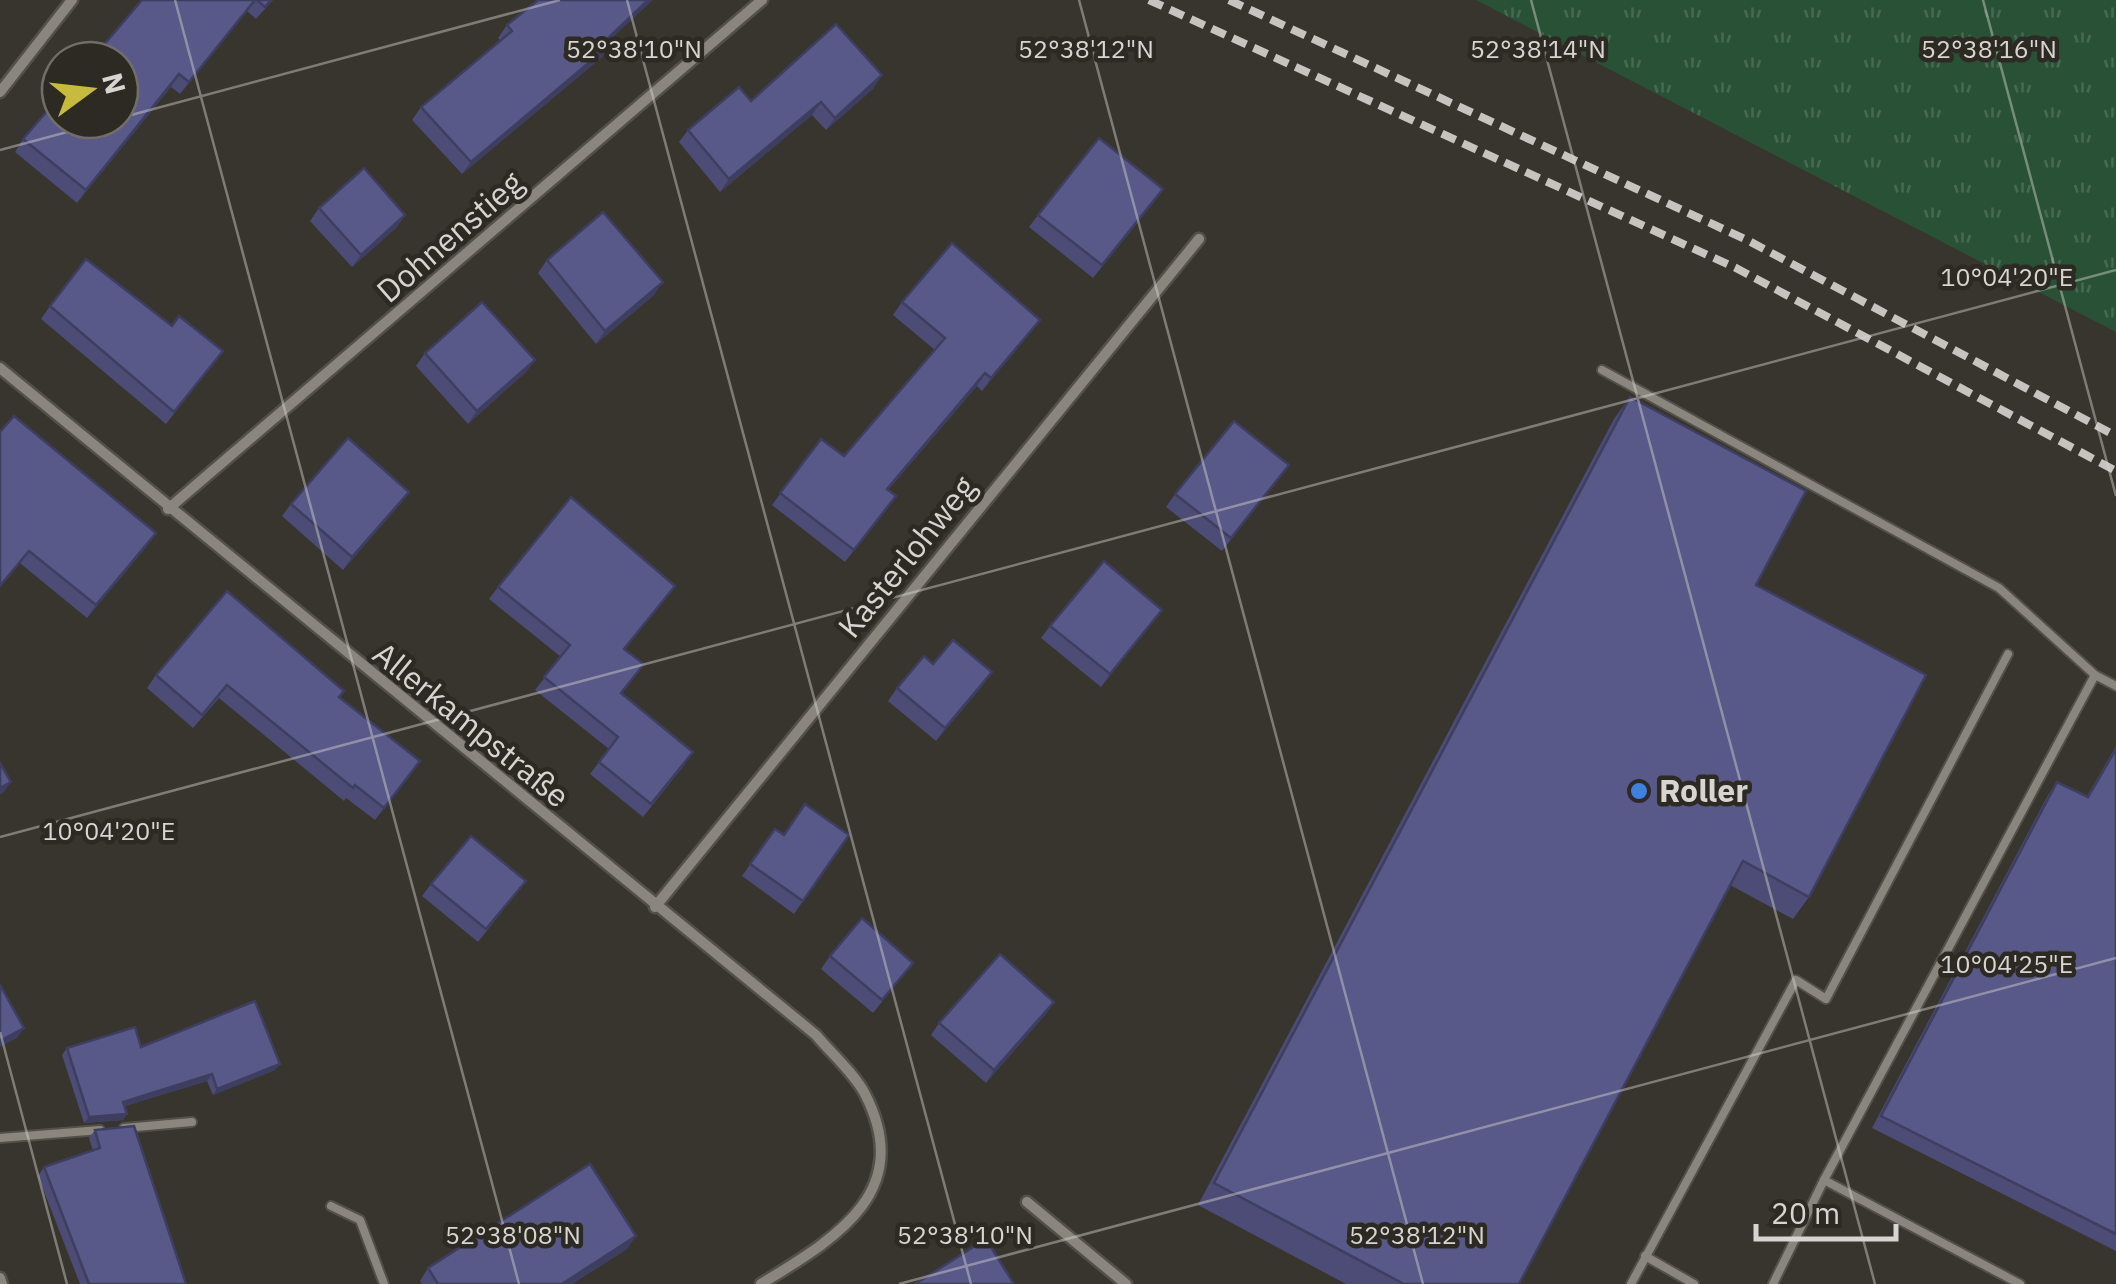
<svg xmlns="http://www.w3.org/2000/svg" width="2116" height="1284" viewBox="0 0 2116 1284" font-family="'IBM Plex Sans',sans-serif">
<defs>
<pattern id="grass-tufts" width="24" height="20" patternUnits="userSpaceOnUse" patternTransform="scale(2.5)"><rect width="24" height="20" fill="#285136"/><path d="M3 7l-1-3M5 7V3M7 7l1-3M15 17l-1-3M17 17v-4M19 17l1-3" fill="none" stroke="#466952"/></pattern>
</defs>
<rect width="100%" height="100%" fill="#38342e"/>
<polygon fill="url(#grass-tufts)" points="1476,0 2116,0 2116,332"/>
<g fill="none" stroke-linecap="round" stroke-linejoin="round">
<g stroke="#53504a" stroke-width="12">
<g id="service">
<polyline points="1602,370 1999,588 2095,675"/>
<polyline points="124,1128 192,1122"/>
<polyline points="0,1138 100,1130"/>
<polyline points="1824,1180 2095,675 2116,686"/>
<polyline points="331,1206 360,1220 384,1284"/>
<polyline points="1645,1256 1694,1284"/>
<polyline points="1631,1284 1796,980 1826,999 2008,654"/>
<polyline points="1773,1284 1824,1180 2020,1284"/>
</g>
</g>
<g stroke="#53504a" stroke-width="15">
<g id="minor">
<polyline points="0,92 72,0"/>
<path d="M 0,368 L 816,1035 C 831,1053 854,1073 865,1094 C 916,1193 834,1239 761,1284"/>
<polyline points="168,509 762,0"/>
<polyline points="655,907 1199,239"/>
<polyline points="1027,1202 1126,1284"/>
<polyline points="0,1278 2,1284"/>
</g>
</g>
<use href="#service" stroke="#8a867e" stroke-width="8"/>
<use href="#minor" stroke="#8a867e" stroke-width="10"/>
<g stroke="#c7c4c0" stroke-width="8" stroke-dasharray="15 8" stroke-linecap="butt">
<polyline points="1149,0 1736,268 2116,471"/>
<polyline points="1229,0 1749,241 2116,436"/>
</g>
</g>
<g fill="#4c4c76">
<polygon points="142,0 273,0 256,19 247,11 180,94 171,87 77,203 15,152 23,139"/>
<polygon points="507,25 609,41 611,44 602,57 462,174 412,120 421,107 501,41 498,38"/>
<polygon points="874,88 826,130 812,115 720,192 679,142 688,130 751,101"/>
<polygon points="1154,202 1093,278 1029,227 1038,215"/>
<polygon points="319,208 405,215 396,228 352,267 310,221"/>
<polygon points="547,260 654,295 596,344 538,273"/>
<polygon points="902,302 1031,332 982,391 977,386 888,490 887,508 845,562 772,505 821,439 844,456 935,350 893,315"/>
<polygon points="50,306 172,326 223,351 166,424 41,319"/>
<polygon points="425,353 535,360 526,372 468,424 416,366"/>
<polygon points="1630,397 1756,585 1809,897 1793,919 1730,885 1519,1284 1346,1284 1198,1205 1614,419"/>
<polygon points="0,432 147,546 87,618 21,564"/>
<polygon points="1289,465 1222,551 1166,507 1175,494"/>
<polygon points="409,492 400,504 343,570 282,516 291,504"/>
<polygon points="675,586 625,649 622,693 685,764 643,817 590,774 609,749 535,690 561,657 489,599 498,587"/>
<polygon points="1162,610 1101,687 1041,638 1050,626"/>
<polygon points="933,664 983,685 936,741 888,701 897,688"/>
<polygon points="156,675 340,697 411,773 375,820 346,798 344,801 219,698 193,728 147,688"/>
<polygon points="2116,746 2116,1251 1872,1128 2048,795 2057,782 2087,796"/>
<polygon points="775,829 784,835 849,835 794,914 742,876"/>
<polygon points="526,881 478,942 422,896 431,884"/>
<polygon points="830,956 913,963 873,1013 821,969"/>
<polygon points="1054,1002 1045,1015 986,1083 931,1035 939,1023"/>
<polygon points="141,1047 275,1070 213,1095 207,1081 125,1106 127,1114 123,1120 84,1123 62,1055 67,1048"/>
<polygon points="95,1130 186,1284 80,1284 38,1176 44,1167 93,1151 89,1138"/>
<polygon points="627,1249 572,1284 422,1284 420,1281 428,1268"/>
</g>
<g fill="#3e3e60">
<polygon points="255,0 247,11 180,94 189,82"/>
<polygon points="648,0 653,0 598,51 607,39"/>
<polygon points="611,44 602,57 462,174 471,162"/>
<polygon points="179,74 171,87 77,203 86,190"/>
<polygon points="882,75 874,88 826,130 835,118"/>
<polygon points="821,102 812,115 720,192 729,179"/>
<polygon points="405,215 396,228 352,267 361,255"/>
<polygon points="663,282 654,295 596,344 605,331"/>
<polygon points="1040,320 1031,332 982,391 991,378"/>
<polygon points="535,360 526,372 468,424 477,411"/>
<polygon points="985,373 977,386 878,501 887,489"/>
<polygon points="409,492 400,504 343,570 352,557"/>
<polygon points="156,533 147,546 87,618 96,605"/>
<polygon points="1162,610 1153,622 1101,687 1110,674"/>
<polygon points="992,672 983,685 936,741 945,728"/>
<polygon points="11,782 4,792 0,795 0,788"/>
<polygon points="1054,1002 1045,1015 986,1083 994,1070"/>
<polygon points="24,1028 17,1038 0,1047 0,1041"/>
<polygon points="280,1064 275,1070 213,1095 217,1089"/>
<polygon points="212,1074 207,1081 119,1108 123,1102"/>
<polygon points="127,1114 123,1120 84,1123 89,1117"/>
<polygon points="636,1236 627,1249 572,1284 562,1284"/>
</g>
<g fill="#585889" stroke="#3e3e60" stroke-width="2.5">
<polygon points="142,0 255,0 189,82 179,74 86,190 23,139 60,96 60,120 120,120 120,60 91,60"/>
<polygon points="257,0 271,0 265,7"/>
<polygon points="538,0 648,0 607,39 611,44 471,162 421,107 512,31 507,25"/>
<polygon points="836,24 882,75 835,118 821,102 729,179 688,130 739,87 751,101"/>
<polygon points="1099,138 1163,189 1102,265 1038,215"/>
<polygon points="364,168 405,215 361,255 319,208"/>
<polygon points="603,212 663,282 605,331 547,260"/>
<polygon points="952,243 1040,320 991,378 985,373 887,489 896,496 854,550 780,493 821,439 844,456 945,338 902,302"/>
<polygon points="86,259 172,326 179,316 223,351 174,412 50,306"/>
<polygon points="482,302 535,360 477,411 425,353"/>
<polygon points="1630,397 1806,491 1756,585 1926,675 1809,897 1743,861 1519,1284 1404,1284 1214,1183"/>
<polygon points="14,416 156,533 96,605 29,551 0,586 0,432"/>
<polygon points="1234,421 1289,465 1231,538 1175,494"/>
<polygon points="348,438 409,492 352,557 291,504"/>
<polygon points="571,497 675,586 624,649 644,664 621,693 693,752 651,804 599,762 618,737 544,677 570,645 498,587"/>
<polygon points="1104,561 1162,610 1110,674 1050,626"/>
<polygon points="227,591 344,691 339,697 420,761 384,808 355,785 353,788 227,685 202,715 156,675"/>
<polygon points="953,640 992,672 945,728 897,688 924,656 933,664"/>
<polygon points="2116,749 2116,1234 1881,1116 2057,782 2088,797"/>
<polygon points="0,763 11,782 0,788"/>
<polygon points="805,804 849,835 803,901 750,864 775,829 784,835"/>
<polygon points="471,836 526,881 486,929 431,884"/>
<polygon points="862,918 913,963 882,1000 830,956"/>
<polygon points="1000,954 1054,1002 994,1070 939,1023"/>
<polygon points="0,985 24,1028 0,1041"/>
<polygon points="255,1001 280,1064 217,1089 212,1074 123,1102 127,1114 89,1117 67,1048 135,1027 141,1047"/>
<polygon points="134,1126 186,1284 89,1284 44,1167 100,1148 95,1130"/>
<polygon points="590,1164 636,1236 562,1284 438,1284 428,1268"/>
<polygon points="986,1239 1014,1284 915,1284"/>
</g>
<path fill="none" stroke="#d7d5d1" stroke-width="2.5" stroke-opacity="0.45" d="M 175,0 L 519,1284M 627,0 L 971,1284M 1079,0 L 1423,1284M 1531,0 L 1875,1284M 1983,0 L 2116,496M 120,118 L 560,0M 0,150 L 112,120M 0,837 L 2116,270M 0,1032 L 67,1284M 899,1284 L 2116,958"/>
<circle fill="#3f7fe0" stroke="#2d2a24" stroke-width="4" cx="1639" cy="791" r="10"/>
<g text-anchor="middle" stroke-width="9" stroke-linejoin="round" paint-order="stroke">
<g font-size="32" fill="#d7d5d1" stroke="#2d2a24">
<text transform="translate(450 237) rotate(-41)" y="11">Dohnenstieg</text>
<text transform="translate(907 557) rotate(-51)" y="11">Kasterlohweg</text>
<text transform="translate(471 725) rotate(39)" y="11">Allerkampstraße</text>
</g>
<g font-size="32" font-weight="bold" fill="#d7d5d1" stroke="#2d2a24" text-anchor="start">
<text x="1659" y="802">Roller</text>
</g>
</g>
<g font-size="25" text-anchor="middle" fill="#d7d5d1" stroke="#2d2a24" stroke-width="9" stroke-linejoin="round" paint-order="stroke">
<text x="634" y="58">52°38'10"N</text>
<text x="1086" y="58">52°38'12"N</text>
<text x="1538" y="58">52°38'14"N</text>
<text x="1989" y="58">52°38'16"N</text>
<text x="2007" y="286">10°04'20"E</text>
<text x="109" y="840">10°04'20"E</text>
<text x="2007" y="973">10°04'25"E</text>
<text x="513" y="1244">52°38'08"N</text>
<text x="965" y="1244">52°38'10"N</text>
<text x="1417" y="1244">52°38'12"N</text>
</g>
<g transform="translate(90 90) rotate(75)"><circle r="48" fill="#2d2a24" stroke="#716e69" stroke-width="2.5"/>
<path d="M0-8L18 38L0 25L-18 38Z" fill="#c7bb3c"/>
<text y="-15" font-size="28" font-weight="bold" text-anchor="middle" fill="#d7d5d1">N</text>
</g>
<path d="M1756 1224v15h140v-15" fill="none" stroke="#d7d5d1" stroke-width="5"/>
<text x="1771" y="1224" font-size="30" fill="#d7d5d1" stroke="#2d2a24" stroke-width="8" paint-order="stroke">20 m</text>
</svg>
